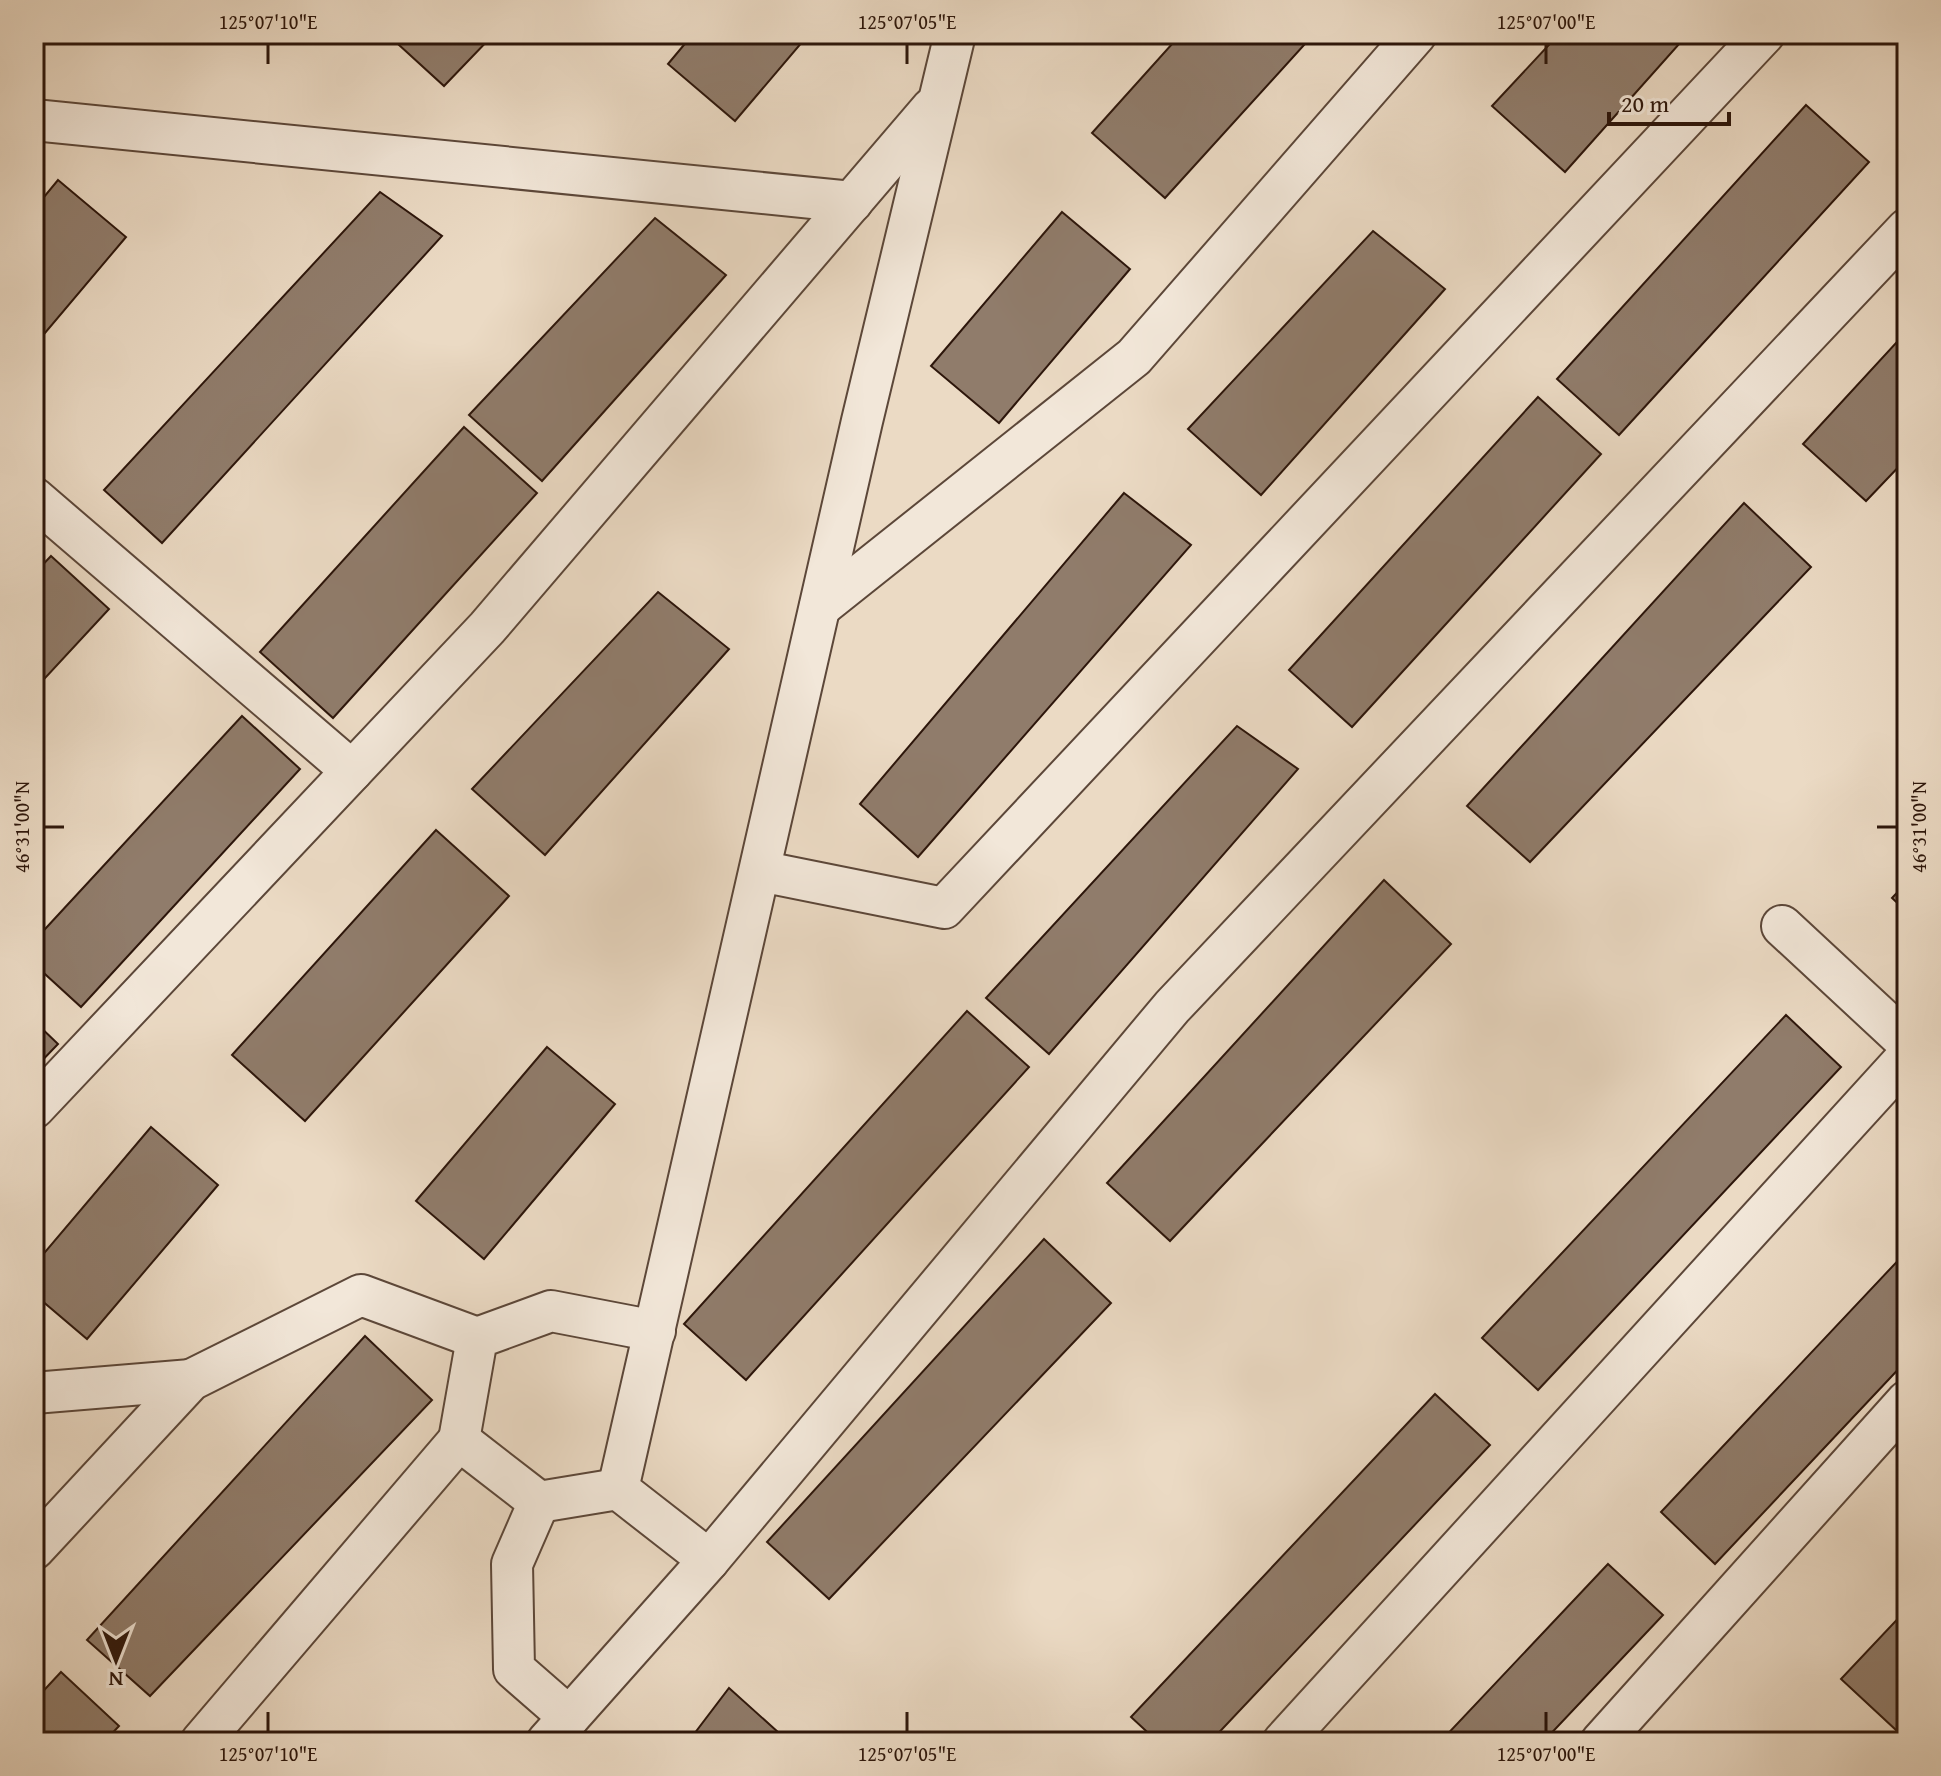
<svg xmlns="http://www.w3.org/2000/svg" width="1941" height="1776" viewBox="0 0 1941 1776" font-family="'Gentium Book Plus',serif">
<rect width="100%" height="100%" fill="#ebdac4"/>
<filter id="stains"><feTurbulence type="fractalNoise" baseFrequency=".0025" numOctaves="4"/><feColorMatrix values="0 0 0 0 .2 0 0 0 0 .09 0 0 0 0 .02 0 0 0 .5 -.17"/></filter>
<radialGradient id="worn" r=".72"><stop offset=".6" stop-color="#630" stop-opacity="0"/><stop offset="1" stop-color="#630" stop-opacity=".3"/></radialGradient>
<g fill="#907c6b" stroke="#2d160b" stroke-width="2">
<polygon points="387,34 494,34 444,86"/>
<polygon points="693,34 809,34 735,121 668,64"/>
<polygon points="1181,34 1314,34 1165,198 1092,133"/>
<polygon points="1559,34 1688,34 1565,172 1492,106"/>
<polygon points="1806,105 1869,162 1619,435 1557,379"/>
<polygon points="58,180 126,237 34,346 34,209"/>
<polygon points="380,192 442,236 162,543 104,490"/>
<polygon points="1062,212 1130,269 999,423 931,366"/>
<polygon points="655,218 726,275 542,481 469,415"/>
<polygon points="1373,231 1445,289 1261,495 1188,429"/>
<polygon points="1907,331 1907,458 1866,501 1803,444"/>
<polygon points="1538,397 1601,454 1352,727 1289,670"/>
<polygon points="464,427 537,493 333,718 260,652"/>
<polygon points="1124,493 1191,545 918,857 860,804"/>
<polygon points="1744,503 1811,567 1530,862 1467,806"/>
<polygon points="51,556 109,609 34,690 34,574"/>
<polygon points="658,592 729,649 545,855 472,789"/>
<polygon points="242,716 300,769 81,1007 34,964 34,941"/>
<polygon points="1237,726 1298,769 1049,1054 986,998"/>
<polygon points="436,830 509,896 305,1121 232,1055"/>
<polygon points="1384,880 1451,944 1170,1241 1107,1183"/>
<polygon points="1907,882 1907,912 1892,898"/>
<polygon points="967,1011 1029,1067 746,1380 684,1324"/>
<polygon points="1786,1015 1841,1067 1538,1390 1482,1338"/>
<polygon points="34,1021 58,1044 34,1069"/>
<polygon points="547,1047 615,1104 484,1259 416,1201"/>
<polygon points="151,1127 218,1185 87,1339 34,1294 34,1265"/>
<polygon points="1044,1239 1111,1303 829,1599 767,1542"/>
<polygon points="1907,1251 1907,1360 1715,1564 1661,1512"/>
<polygon points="365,1336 432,1400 150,1696 87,1640"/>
<polygon points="1435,1394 1490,1445 1210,1742 1158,1742 1131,1717"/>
<polygon points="1608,1564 1663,1615 1543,1742 1440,1742"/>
<polygon points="1907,1609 1907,1718 1896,1730 1841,1679"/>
<polygon points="61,1672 119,1726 104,1742 34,1742 34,1701"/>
<polygon points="729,1688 789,1742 688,1742"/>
<polygon points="1789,1733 1799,1742 1781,1742"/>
</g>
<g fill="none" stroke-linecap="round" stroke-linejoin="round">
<g stroke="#5c4739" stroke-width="44">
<g id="minor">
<polyline points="34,120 852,202"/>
<polyline points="34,498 352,771"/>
<polyline points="820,607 1134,357 1416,34"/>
<polyline points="760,871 944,908 1764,34"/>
<polyline points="1782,926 1907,1042"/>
<polyline points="34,1108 487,628 932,108"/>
<polyline points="34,1393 191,1380"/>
<polyline points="459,1440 477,1338 551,1311 655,1331"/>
<polyline points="539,1502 618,1489"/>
<polyline points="34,1549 191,1380 361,1295 477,1338"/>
<polyline points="709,1560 618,1489 862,421 955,34"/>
<polyline points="201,1742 459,1440 539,1502 512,1564 514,1669 569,1717"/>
<polyline points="547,1742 709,1560 1172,1007 1907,229"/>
<polyline points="1283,1742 1907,1057"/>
<polyline points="1601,1742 1907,1401"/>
</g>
</g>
<use href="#minor" stroke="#f2e7d9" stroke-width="40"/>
</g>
<path fill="none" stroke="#2d160b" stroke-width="3" d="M 268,44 L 268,64M 907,44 L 907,64M 1546,44 L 1546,64M 44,827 L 64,827M 1877,827 L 1897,827M 268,1712 L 268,1732M 907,1712 L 907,1732M 1546,1712 L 1546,1732"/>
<rect width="1941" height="1776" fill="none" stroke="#ebdac4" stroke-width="88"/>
<g transform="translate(116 1660) rotate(180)" stroke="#f2e7d9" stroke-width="6" paint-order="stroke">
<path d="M0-6L14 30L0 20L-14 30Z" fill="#2d160b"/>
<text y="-12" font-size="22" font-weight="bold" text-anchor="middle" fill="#2d160b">N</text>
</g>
<path d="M1609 112v12h120v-12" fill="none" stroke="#2d160b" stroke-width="4"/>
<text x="1621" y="112" font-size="24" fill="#2d160b" stroke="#f2e7d9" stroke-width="6" paint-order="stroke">20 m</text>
<rect x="44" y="44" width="1853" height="1688" fill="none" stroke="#2d160b" stroke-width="3"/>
<g font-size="20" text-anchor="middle" fill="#2d160b">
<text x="268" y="29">125°07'10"E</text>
<text x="907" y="29">125°07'05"E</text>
<text x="1546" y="29">125°07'00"E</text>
<text transform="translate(1919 827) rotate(-90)" y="7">46°31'00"N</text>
<text transform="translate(22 827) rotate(-90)" y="7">46°31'00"N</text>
<text x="268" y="1761">125°07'10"E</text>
<text x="907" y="1761">125°07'05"E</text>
<text x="1546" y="1761">125°07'00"E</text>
</g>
<rect width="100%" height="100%" filter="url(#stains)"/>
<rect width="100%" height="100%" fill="url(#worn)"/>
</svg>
